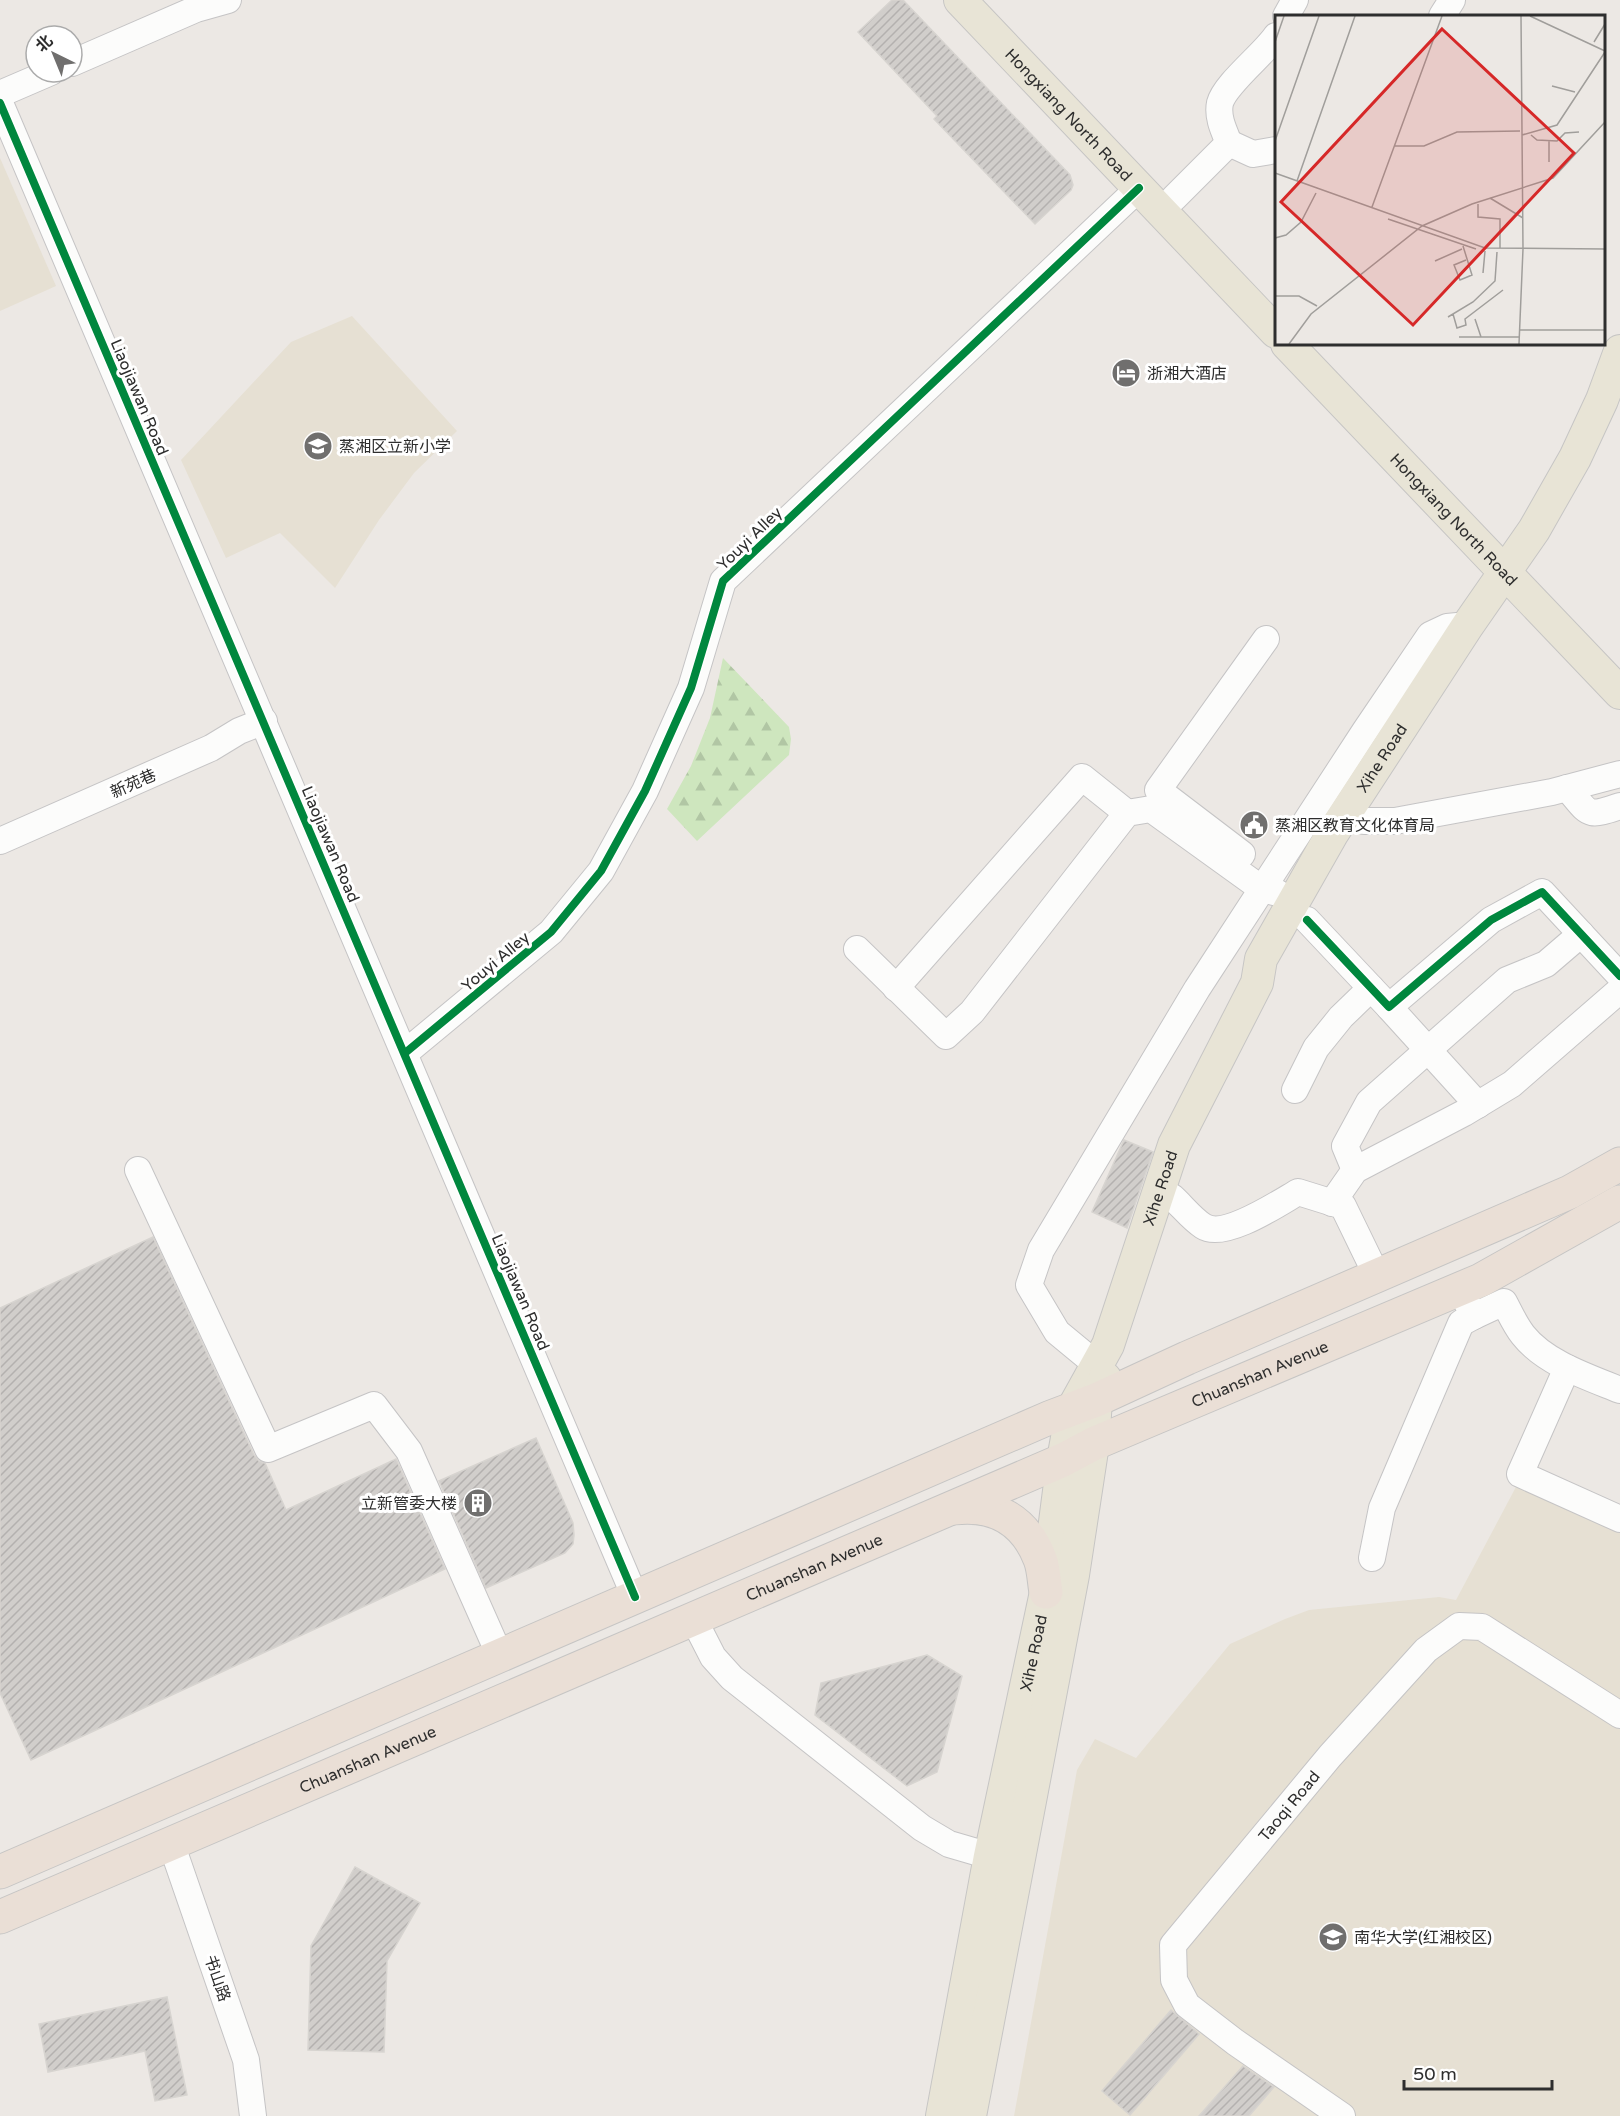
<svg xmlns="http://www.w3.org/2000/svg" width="1620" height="2116" viewBox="0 0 1620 2116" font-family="'Varela Round','Noto Sans SC',sans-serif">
<defs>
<pattern id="forest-firs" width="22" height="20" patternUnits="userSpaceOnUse" patternTransform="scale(1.5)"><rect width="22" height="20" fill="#cee6be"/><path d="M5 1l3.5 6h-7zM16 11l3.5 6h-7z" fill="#b1c6a4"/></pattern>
<pattern id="building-hatch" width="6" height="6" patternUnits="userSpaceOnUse" patternTransform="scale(1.5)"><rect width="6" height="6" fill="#d1cecb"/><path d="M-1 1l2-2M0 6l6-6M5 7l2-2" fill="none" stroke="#b4b1af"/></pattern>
</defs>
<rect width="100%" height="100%" fill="#ece8e4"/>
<g fill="#e6e0d3">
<polygon points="0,158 56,286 0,311"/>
<polygon points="352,316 457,431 414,473 379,520 335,588 280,533 226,558 181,460 291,342"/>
<polygon points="1517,1485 1620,1532 1620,2116 1014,2116 1077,1770 1095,1739 1136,1758 1230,1644 1285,1619 1309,1610 1439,1597 1456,1600"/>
</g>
<polygon fill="url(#forest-firs)" points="723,658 789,727 791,739 789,755 697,841 667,809 691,766 710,718"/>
<g fill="url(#building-hatch)" stroke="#d7d4d0" stroke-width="1.5">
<polygon points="892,0 903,0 1070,175 1073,185 1071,190 1035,224 934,119 937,116 858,32"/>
<polygon points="1124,1140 1153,1152 1127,1228 1092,1212"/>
<polygon points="153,1237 254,1455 259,1461 265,1463 286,1510 396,1459 445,1569 31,1760 0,1693 0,1308"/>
<polygon points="536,1438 573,1523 574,1535 573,1544 565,1553 486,1588 439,1481"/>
<polygon points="927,1655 962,1676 937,1772 907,1786 815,1715 821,1683"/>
<polygon points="355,1867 420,1903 387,1961 384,2052 308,2050 311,1946"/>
<polygon points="167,1997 187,2095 155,2101 145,2051 48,2072 39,2024"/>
<polygon points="1171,2010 1199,2034 1130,2115 1102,2091"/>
<polygon points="1243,2066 1274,2087 1249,2116 1199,2116"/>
</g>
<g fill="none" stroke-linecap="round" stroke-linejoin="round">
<g stroke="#c5c4c5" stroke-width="28">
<g id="minor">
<polyline points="1286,16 1295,0"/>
<polyline points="1442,16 1452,0"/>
<polyline points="72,63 196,9 228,0"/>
<polyline points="0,94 51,72"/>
<polyline points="0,103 635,1597"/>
<polyline points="1229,143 1253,154 1276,150"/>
<path d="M 1174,198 L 1229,143 C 1224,131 1217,117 1220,103 C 1225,84 1264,54 1276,36"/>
<path d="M 1567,788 C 1590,814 1585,818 1620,806"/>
<polyline points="1346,813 1364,821 1395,821 1552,792 1620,774"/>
<polyline points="0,841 211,748 239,731 264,721"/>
<polyline points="1242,854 1158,790 1266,639"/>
<polyline points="1307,920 1389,1007 1491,920 1542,892 1620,976"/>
<polyline points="857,949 946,1036 972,1012 1127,813 1151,809 1262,889 1278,893"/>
<polyline points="896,988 1082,777 1127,813"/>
<polyline points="1389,1007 1478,1105"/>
<polyline points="405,1053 551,932 601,871 645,791 691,688 723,581 1139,188"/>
<polyline points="1295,1090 1316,1048 1341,1017 1371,988"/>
<polyline points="138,1170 268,1449 374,1405 409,1451 500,1656"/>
<polyline points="1355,1170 1345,1146 1369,1102 1507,980 1546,964 1581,934"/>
<path d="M 1172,1197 C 1182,1206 1192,1219 1203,1226 C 1224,1240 1279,1203 1298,1192 L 1343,1206 L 1377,1276"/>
<polyline points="1332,1203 1355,1170 1464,1113 1512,1084 1620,990"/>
<path d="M 1466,1301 L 1474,1316 L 1504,1302 C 1510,1313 1515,1325 1523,1335 C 1545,1363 1588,1377 1620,1390"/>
<polyline points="1097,1365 1057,1332 1029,1285 1041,1250 1197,989 1365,731 1430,635 1447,627 1468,625"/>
<polyline points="1567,1368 1520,1474 1620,1519"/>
<polyline points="1372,1558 1382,1508 1461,1323 1474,1316"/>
<polyline points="693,1618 713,1657 732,1678 922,1828 949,1844 990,1856"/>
<polyline points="171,1843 246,2060 253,2116"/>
<path id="s1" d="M 1342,2116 L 1235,2042 L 1187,2005 L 1174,1980 L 1173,1945 L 1330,1756 L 1426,1650 L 1459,1626 L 1482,1627 L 1620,1715"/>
</g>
</g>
<g stroke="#c6c5c4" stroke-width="34">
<g id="major">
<path id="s2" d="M 960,0 L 1276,332"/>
<path id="s3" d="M 1287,344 L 1620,693"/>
<path id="s4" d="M 942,2116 L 990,1856 L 1046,1592 L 1063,1460 L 1072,1410 L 1108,1345 L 1174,1145 L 1257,983 L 1261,959 L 1332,834 L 1468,625 L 1534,530 L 1575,458 L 1602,400 L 1620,351"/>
<polyline points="970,2116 1073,1575 1093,1444 1096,1400 1105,1378"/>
</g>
</g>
<g stroke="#c6c5c4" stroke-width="35">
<g id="highway">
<path d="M 954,1508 C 995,1503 1025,1520 1040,1559 C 1044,1569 1044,1582 1046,1592"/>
<polyline points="0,1872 1051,1417 1096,1400 1187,1358 1570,1192 1620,1164"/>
<path id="s5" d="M 0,1917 L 1063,1460 L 1093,1444 L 1481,1280 L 1620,1202"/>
</g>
</g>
<use href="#minor" stroke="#fcfcfb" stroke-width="26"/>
<use href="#major" stroke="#e8e4d6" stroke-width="32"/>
<use href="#highway" stroke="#eadfd6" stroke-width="33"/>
<g stroke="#fff" stroke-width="11">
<g id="cycleway">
<polyline points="0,103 635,1597"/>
<polyline points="1307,920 1389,1007 1491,920 1542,892 1620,976"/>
<polyline points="405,1053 551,932 601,871 645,791 691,688 723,581 1139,188"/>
</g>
</g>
<use href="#cycleway" stroke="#00873e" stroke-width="8"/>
</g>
<defs>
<g id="hotel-disc" transform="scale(1.5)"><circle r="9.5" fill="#706f6e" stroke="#fff"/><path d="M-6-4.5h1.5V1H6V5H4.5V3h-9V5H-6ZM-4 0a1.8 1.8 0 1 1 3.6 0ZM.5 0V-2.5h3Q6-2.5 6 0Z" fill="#fff"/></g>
<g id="school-disc" transform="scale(1.5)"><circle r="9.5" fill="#706f6e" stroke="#fff"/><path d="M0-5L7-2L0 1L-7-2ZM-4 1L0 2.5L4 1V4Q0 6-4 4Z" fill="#fff"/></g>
<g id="civic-disc" transform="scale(1.5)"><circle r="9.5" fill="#706f6e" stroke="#fff"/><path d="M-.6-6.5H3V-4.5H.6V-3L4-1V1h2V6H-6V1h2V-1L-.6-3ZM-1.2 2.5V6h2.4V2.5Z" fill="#fff"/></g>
<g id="building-disc" transform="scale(1.5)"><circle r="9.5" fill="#706f6e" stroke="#fff"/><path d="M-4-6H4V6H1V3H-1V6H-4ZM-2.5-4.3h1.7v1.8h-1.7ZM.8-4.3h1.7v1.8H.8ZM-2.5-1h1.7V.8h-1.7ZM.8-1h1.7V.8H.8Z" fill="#fff"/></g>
<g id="university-disc" transform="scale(1.5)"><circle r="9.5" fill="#706f6e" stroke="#fff"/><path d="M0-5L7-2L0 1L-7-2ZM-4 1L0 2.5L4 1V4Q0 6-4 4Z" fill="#fff"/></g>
</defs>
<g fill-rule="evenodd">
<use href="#hotel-disc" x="1126" y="373"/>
<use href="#school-disc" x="318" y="446"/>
<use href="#civic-disc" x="1254" y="825"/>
<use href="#building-disc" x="478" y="1503"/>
<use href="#university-disc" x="1333" y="1937"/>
</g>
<g text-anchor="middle" stroke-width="6" stroke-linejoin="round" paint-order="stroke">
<g font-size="16" fill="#2e2e2e" stroke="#fff">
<text dy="6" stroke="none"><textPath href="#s2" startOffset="158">Hongxiang North Road</textPath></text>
<text transform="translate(140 397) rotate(67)" y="6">Liaojiawan Road</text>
<text dy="6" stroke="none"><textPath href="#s3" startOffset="242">Hongxiang North Road</textPath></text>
<text transform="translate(749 538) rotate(-44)" y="6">Youyi Alley</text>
<text dy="6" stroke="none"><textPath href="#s4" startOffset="1444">Xihe Road</textPath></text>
<text transform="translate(133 783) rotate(-24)" y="6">新苑巷</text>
<text transform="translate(331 844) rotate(67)" y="6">Liaojiawan Road</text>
<text transform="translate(495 961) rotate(-40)" y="6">Youyi Alley</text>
<text dy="6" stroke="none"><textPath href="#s4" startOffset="958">Xihe Road</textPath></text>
<text transform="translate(521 1292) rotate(67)" y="6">Liaojiawan Road</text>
<text dy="6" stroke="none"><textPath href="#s5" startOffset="1372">Chuanshan Avenue</textPath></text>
<text dy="6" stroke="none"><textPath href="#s5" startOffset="886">Chuanshan Avenue</textPath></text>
<text dy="6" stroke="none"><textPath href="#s4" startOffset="472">Xihe Road</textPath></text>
<text dy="6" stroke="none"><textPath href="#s5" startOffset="400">Chuanshan Avenue</textPath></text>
<text dy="6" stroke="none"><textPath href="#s1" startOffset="435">Taoqi Road</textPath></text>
<text transform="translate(218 1978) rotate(71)" y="6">书山路</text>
</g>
<g font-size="16" fill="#2e2e2e" stroke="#fff" text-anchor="start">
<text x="1147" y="379">浙湘大酒店</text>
<text x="339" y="452">蒸湘区立新小学</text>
<text x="1275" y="831">蒸湘区教育文化体育局</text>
<text x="457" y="1509" text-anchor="end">立新管委大楼</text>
<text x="1354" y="1943">南华大学(红湘校区)</text>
</g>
</g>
<g transform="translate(1275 15)">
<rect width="330" height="330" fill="#ece8e4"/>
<path fill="none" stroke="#a09e9b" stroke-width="1.5" d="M 255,1 L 330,36M 0,27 L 9,1M 319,27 L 330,9M 277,71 L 300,77M 247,120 L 282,110 L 330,37M 256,120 L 262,125 L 282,126 L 290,118 L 304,117M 274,125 L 274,147M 0,126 L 44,1M 120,131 L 149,131 L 182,117 L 245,116M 0,158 L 210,233 L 330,234M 22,166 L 80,1M 215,183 L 248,203M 203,189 L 203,202 L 225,204 L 225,234M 97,192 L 167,1M 113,204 L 201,234M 0,223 L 11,220 L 26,207 L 41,178M 188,231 L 197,260 L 185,265 L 179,250 L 191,245M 160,246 L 187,234M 208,258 L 210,236M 0,281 L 24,281 L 42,291M 178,299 L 182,313 L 191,310 L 190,304 L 228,275M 173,302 L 198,287 L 220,266 L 222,237M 200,304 L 206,322M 245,315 L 330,315M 184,322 L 244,322M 14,329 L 36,299 L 147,211 L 197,189 L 278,163 L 330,107M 244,329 L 248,234 L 246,1"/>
<path fill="#d62828" fill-opacity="0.15" stroke="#d62828" stroke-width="3" d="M 167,14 L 299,138 L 138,310 L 6,187 Z"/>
<rect width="330" height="330" fill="none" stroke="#2e2e2e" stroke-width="3"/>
</g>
<g transform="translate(54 54) rotate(317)"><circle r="28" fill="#ffffff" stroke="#ababab" stroke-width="1.5"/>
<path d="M0-4.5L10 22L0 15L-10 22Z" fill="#706f6e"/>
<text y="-9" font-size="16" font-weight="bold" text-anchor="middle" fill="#2e2e2e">北</text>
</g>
<path d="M1404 2080v9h148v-9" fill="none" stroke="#2e2e2e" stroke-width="3"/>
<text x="1413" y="2080" font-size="18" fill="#2e2e2e" stroke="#ffffff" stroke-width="4.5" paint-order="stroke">50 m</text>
</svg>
